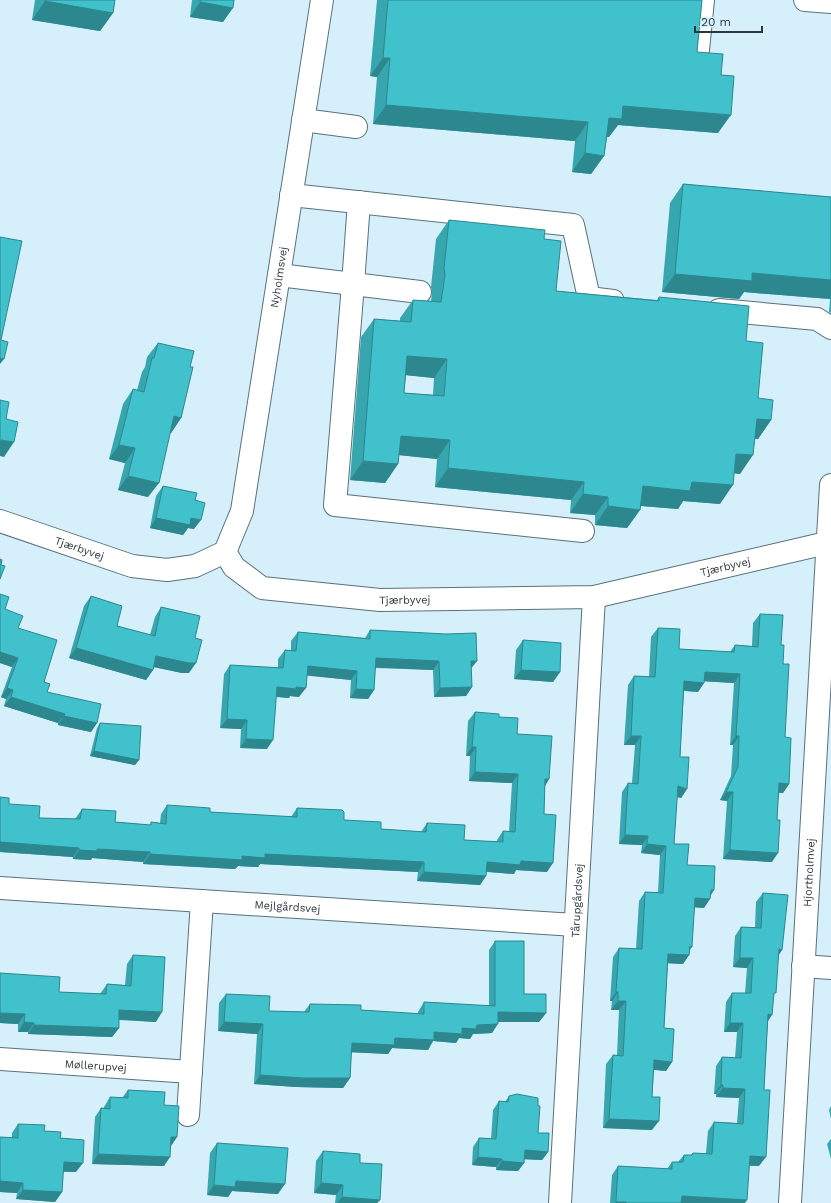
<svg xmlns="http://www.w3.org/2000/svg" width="831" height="1203" viewBox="0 0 831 1203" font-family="'Work Sans',sans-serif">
<rect width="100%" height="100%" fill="#d5f0fa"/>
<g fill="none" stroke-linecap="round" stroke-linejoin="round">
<g stroke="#59717a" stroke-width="24">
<g id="minor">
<polyline points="805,0 831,2"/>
<polyline points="698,50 703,0"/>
<polyline points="303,120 356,127"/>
<polyline points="291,195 573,225 589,298 613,301"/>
<polyline points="359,202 353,284 420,292"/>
<polyline points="279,275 353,284 335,505 583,531"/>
<polyline points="719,310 817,319 831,328"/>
<path id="s1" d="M 0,521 L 132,566 L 167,570 L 195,566 L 225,552"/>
<path id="s2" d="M 225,552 L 234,567 L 262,588 L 380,600 L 594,597 L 831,542"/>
<path id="s3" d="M 225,552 L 242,511 L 322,0"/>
<path id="s4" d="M 0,888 L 575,925"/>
<polyline points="803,966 831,968"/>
<path id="s5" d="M 0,1059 L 191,1072"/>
<polyline points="188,1115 202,901"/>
<path id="s6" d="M 560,1203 L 594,597"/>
<path id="s7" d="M 790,1203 L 831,485"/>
</g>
</g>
<use href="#minor" stroke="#fff" stroke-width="22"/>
</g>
<g fill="#37a6af" fill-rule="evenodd">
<polygon points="35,0 115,0 113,13 100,31 32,20"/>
<polygon points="192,0 234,0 223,22 190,17"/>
<polygon points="377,0 702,0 697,52 721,75 718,133 618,125 609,137 607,137 604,156 591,174 572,172 575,141 373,124 377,77 370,76"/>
<polygon points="683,184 831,197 831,313 829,312 830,299 744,292 739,299 662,292 670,203"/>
<path d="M 449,220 L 544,239 L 556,291 L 657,300 L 659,297 L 746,341 L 758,398 L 771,420 L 758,439 L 755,439 L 740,474 L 734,473 L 720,504 L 683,501 L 678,509 L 641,506 L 640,510 L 627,528 L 595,525 L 595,515 L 570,513 L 571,500 L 435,487 L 437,459 L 399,455 L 398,464 L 385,483 L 350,480 L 361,337 L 374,319 L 400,321 L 400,318 L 413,300 L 431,301 L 432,293 L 431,287 L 436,239 ZM 406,375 L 434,378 L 433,395 L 404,393 Z"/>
<polygon points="158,343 190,367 181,418 171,433 170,432 148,497 118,490 125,463 109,459 123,404 133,389 137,390 142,372 145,367 147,357"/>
<polygon points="163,486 195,500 194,529 188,528 183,535 150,528 156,496"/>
<polygon points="0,594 5,609 18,628 44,682 47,692 97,723 91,732 58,725 58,723 4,706 6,699 1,697 12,667 0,663"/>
<polygon points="91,596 117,626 150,635 155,617 161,607 195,638 189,673 182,673 153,667 153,670 146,680 69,658 84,606"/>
<polygon points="760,614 781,645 783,664 785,737 789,784 783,793 779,793 772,862 723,859 727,801 720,800 731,776 733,745 730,745 734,683 704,681 704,683 698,692 684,691 680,757 687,789 681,798 677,797 674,844 687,865 714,890 711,895 704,908 695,907 689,955 683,964 668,963 664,1028 672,1062 666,1071 654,1070 652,1097 652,1130 603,1128 606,1064 613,1055 617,1055 619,1010 611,1010 612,1001 610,1001 613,957 619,948 636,949 639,901 645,892 658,892 660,855 641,853 642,845 619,844 622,792 628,783 632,783 635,745 624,745 628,685 634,676 649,677 651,637 658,628 679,649 730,652 735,645 752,646 753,623"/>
<polygon points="370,630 471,669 472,687 466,696 434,697 433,670 375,668 374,690 368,699 350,698 351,680 307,675 299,697 290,696 289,698 276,697 267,749 240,748 241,729 220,728 224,674 230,665 278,668 278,659 285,650 291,651 291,641 298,632 365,638"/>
<polygon points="523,640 560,672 553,682 514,679 516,650"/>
<polygon points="475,712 499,717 517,734 549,779 545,786 544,814 547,872 516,870 514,874 486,872 486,876 480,885 417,881 418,872 260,864 258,867 238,866 235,869 143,864 143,862 92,858 91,860 73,859 73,857 0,852 0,797 9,804 39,818 75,819 82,809 115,822 150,825 151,822 160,823 161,814 167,805 210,812 291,817 297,808 344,820 381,829 421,832 427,823 464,840 497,842 497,840 503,831 509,832 512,783 469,781 470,756 466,756 468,721"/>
<polygon points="100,723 139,760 135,765 90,756 97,728"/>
<polygon points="763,893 782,950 778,956 774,996 768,1021 759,1166 749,1166 745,1203 610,1203 612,1175 618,1166 667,1169 672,1162 678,1162 684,1155 691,1155 693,1153 706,1153 708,1131 714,1122 737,1123 739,1098 716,1097 716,1094 714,1094 716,1066 722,1057 735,1058 737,1032 724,1032 726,1002 732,993 745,993 747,968 733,967 735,936 741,927 755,927 756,902"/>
<polygon points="495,941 524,994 546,1013 539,1022 498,1022 492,1033 473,1034 470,1039 459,1038 456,1043 433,1041 428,1050 392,1048 388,1054 351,1052 350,1078 343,1088 296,1087 254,1084 257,1034 218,1031 219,1003 226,994 269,1011 304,1012 310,1004 361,1010 418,1014 418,1012 424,1002 489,1006 489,950"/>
<polygon points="133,955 156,1022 119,1020 119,1028 112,1037 28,1034 28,1032 18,1032 18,1024 0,1023 59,992 100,994 107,984 125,985 127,964"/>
<polygon points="128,1090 164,1105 177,1137 171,1146 164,1166 92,1164 95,1117 101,1108 104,1108 104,1107 110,1097 122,1098"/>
<polygon points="509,1096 538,1106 538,1133 548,1152 542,1160 524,1159 524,1163 518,1171 496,1170 496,1167 472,1165 473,1147 479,1138 491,1139 493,1110 499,1101 505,1102"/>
<polygon points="831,1106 831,1119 829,1110"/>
<polygon points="18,1124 44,1131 60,1138 76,1172 63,1172 62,1192 55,1202 16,1199 17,1193 0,1192 0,1137 12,1137 12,1133"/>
<polygon points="831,1139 831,1159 827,1144"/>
<polygon points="217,1143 278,1194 232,1191 228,1197 207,1195 210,1153"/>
<polygon points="323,1151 360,1163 380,1200 377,1203 335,1203 336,1195 314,1193 316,1161"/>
</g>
<g fill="#2d878e">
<polygon points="45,1 113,13 100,31 32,20"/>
<polygon points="200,2 233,8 223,22 190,17"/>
<polygon points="383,58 390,58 377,77 370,76"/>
<polygon points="386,105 588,122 575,141 373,124"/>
<polygon points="623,106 731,115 718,133 618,125 609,137 596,136 609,118"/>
<polygon points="585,153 604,156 591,174 572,172"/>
<polygon points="752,273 831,280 831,298 830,299 744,292 739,299 662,292 675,274"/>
<polygon points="407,356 447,359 434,378 394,374"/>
<polygon points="0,358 4,359 0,364"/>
<polygon points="174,416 181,418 171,433 164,431"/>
<polygon points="757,419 771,420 758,439 744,437"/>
<polygon points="401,436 450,440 437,459 388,454"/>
<polygon points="1,440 14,442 4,457 0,456 0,441"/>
<polygon points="119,445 135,448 125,463 109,459"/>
<polygon points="736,454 753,455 740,474 723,472"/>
<polygon points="363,461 398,464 385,483 350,480"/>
<polygon points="448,468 584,482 571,500 435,487"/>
<polygon points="128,476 159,483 148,497 118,490"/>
<polygon points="692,482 733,485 720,504 683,501 678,509 630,505 643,486"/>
<polygon points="583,494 608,497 595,515 570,513"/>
<polygon points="608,506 640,510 627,528 595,525"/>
<polygon points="156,518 191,518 201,520 194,529 188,528 183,535 150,528"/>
<polygon points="76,648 153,670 146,680 69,658"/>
<polygon points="0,652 18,658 12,667 0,663"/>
<polygon points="156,656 196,663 189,673 182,673 149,666"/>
<polygon points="376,658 439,661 433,670 369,667"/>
<polygon points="471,661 477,661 470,670"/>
<polygon points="308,666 357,671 351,680 301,675"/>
<polygon points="521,670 560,672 553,682 514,679"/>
<polygon points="705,672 740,674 734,683 699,681"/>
<polygon points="684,681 704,683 698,692 678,690"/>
<polygon points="277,687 296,687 306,688 299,697 290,696 289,698 270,696"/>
<polygon points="472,687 466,696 434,697 440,688"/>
<polygon points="7,688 13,690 6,699 1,697"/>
<polygon points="356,689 374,690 368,699 350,698"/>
<polygon points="11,697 65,714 58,723 4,706"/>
<polygon points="64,716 97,723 91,732 58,725"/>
<polygon points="227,719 247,720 241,729 220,728"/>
<polygon points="631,736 641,736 635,745 624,745"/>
<polygon points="736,736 739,736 733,745 730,745"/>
<polygon points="246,739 273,740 267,749 240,748"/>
<polygon points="472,747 476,747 470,756 466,756"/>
<polygon points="94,751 139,760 135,765 90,756"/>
<polygon points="475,772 518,774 512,783 469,781"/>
<polygon points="545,779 549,779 543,789"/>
<polygon points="779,783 789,784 783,793 773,792"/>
<polygon points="678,786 687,789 681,798 671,795"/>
<polygon points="726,792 733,792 727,801 720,800"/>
<polygon points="625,835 648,836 642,845 619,844"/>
<polygon points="0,842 79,848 73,857 0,852"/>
<polygon points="647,844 666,846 660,855 641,853"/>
<polygon points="97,849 150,852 143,862 92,858 91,860 73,859 79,850"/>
<polygon points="730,850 778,853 772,862 723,859"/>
<polygon points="150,854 242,856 265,854 424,862 418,872 260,864 258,867 238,866 235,869 143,864"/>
<polygon points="521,861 553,863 547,872 516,870 514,874 480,871 487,862"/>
<polygon points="424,872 486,876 480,885 417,881"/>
<polygon points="711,890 714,890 708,898 710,899 704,908 689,907 695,898"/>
<polygon points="690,946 692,947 686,955 689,955 683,964 662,963 668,954"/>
<polygon points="779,949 782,950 776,959"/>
<polygon points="740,958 753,958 747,968 733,967"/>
<polygon points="616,992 618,992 612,1001 610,1001"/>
<polygon points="618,1001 626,1001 619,1010 611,1010"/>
<polygon points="119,1010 162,1012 156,1022 113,1019"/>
<polygon points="498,1012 546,1013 539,1022 492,1022"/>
<polygon points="0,1013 25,1014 18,1024 0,1023"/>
<polygon points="768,1014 772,1015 766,1024"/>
<polygon points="24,1022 34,1023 28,1032 18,1032"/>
<polygon points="224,1022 263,1024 257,1034 218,1031"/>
<polygon points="730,1023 743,1023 737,1032 724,1032"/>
<polygon points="498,1024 492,1033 473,1034 470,1039 459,1038 456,1043 433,1041 428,1050 392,1048 388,1054 345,1052 352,1043 395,1038 434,1032 462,1028 477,1025"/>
<polygon points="34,1025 119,1028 112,1037 28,1034"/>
<polygon points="654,1060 672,1062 666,1071 648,1069"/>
<polygon points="260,1075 350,1078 343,1088 296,1087 254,1084"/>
<polygon points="721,1085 723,1085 716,1094 714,1094"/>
<polygon points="723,1088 745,1089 739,1098 716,1097"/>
<polygon points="609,1119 659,1121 652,1130 603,1128"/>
<polygon points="171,1137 177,1137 170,1147"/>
<polygon points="525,1150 548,1152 542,1160 519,1159"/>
<polygon points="98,1154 170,1157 164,1166 92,1164"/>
<polygon points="750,1156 766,1157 759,1166 743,1165"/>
<polygon points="478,1157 502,1159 496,1167 472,1165"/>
<polygon points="502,1161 524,1163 518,1171 496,1170"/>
<polygon points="64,1162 83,1163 76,1172 57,1171"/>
<polygon points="0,1181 23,1183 17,1193 0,1192"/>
<polygon points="236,1181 285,1184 278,1194 232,1191 228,1197 207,1195 214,1185"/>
<polygon points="321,1183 343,1185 336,1195 314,1193"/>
<polygon points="23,1190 62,1192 55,1202 16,1199"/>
<polygon points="682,1196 747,1200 745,1203 677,1203"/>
<polygon points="342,1197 380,1200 377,1203 337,1203"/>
<polygon points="616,1202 626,1202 626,1203 615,1203"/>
</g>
<g fill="#40c1cb" stroke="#2d878e" fill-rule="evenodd">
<polygon points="45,0 115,0 113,13 45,1"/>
<polygon points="200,0 234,0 233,8 200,2"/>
<polygon points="388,0 702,0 697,52 723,54 721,75 734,76 731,115 623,106 622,119 609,118 604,156 585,153 588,122 386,105 390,58 383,58"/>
<polygon points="683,184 831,197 831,280 752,273 752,281 675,274"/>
<path d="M 449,220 L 545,230 L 544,239 L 561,241 L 556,291 L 659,301 L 659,297 L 749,306 L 746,341 L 763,343 L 758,398 L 773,400 L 771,420 L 757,419 L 753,455 L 736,454 L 733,485 L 692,482 L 690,491 L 643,486 L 640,510 L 608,506 L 608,497 L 583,494 L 584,482 L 448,468 L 450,440 L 401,436 L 398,464 L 363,461 L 374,319 L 411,322 L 413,300 L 441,302 L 445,275 L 444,268 ZM 407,356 L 447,359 L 444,396 L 404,393 Z"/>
<polygon points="0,237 22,241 1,340 8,342 4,359 0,358"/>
<polygon points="158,343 194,351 190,367 193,367 181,418 174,416 159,483 128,476 135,448 119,445 133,389 144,392 152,358 154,358"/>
<polygon points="0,400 9,402 6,419 18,422 14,442 1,440 0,445"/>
<polygon points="163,486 197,493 195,500 205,503 201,520 191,518 190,525 156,518"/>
<polygon points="0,559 2,560 1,565 5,566 0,579"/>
<polygon points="0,594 9,597 5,609 23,616 18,628 57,640 44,682 50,684 47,692 101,704 97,723 64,716 65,714 11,697 13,690 7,688 18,658 0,652"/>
<polygon points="91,596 122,606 117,626 155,636 161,607 200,616 195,638 202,640 196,663 189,663 156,656 153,670 76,648"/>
<polygon points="760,614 783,615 781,645 784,645 783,664 789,664 785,737 791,738 789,784 779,783 777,820 780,820 778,853 730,850 733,792 726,792 738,767 739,736 736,736 740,674 705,672 704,683 684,681 680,757 689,757 687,789 678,786 674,844 689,844 687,865 715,866 714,890 711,890 710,899 695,898 692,947 690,946 689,955 668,954 664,1028 674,1029 672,1062 654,1060 652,1097 660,1097 659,1121 609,1119 613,1055 623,1056 626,1001 618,1001 618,992 616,992 619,948 642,949 645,892 663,893 666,846 647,844 648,836 625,835 628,783 638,784 641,736 631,736 634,676 655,677 658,628 680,629 679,649 734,652 735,645 758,647"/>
<polygon points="370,630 446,634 476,633 477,661 471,661 472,687 440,688 439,661 376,658 374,690 356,689 357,671 308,666 306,688 296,687 296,689 277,687 273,740 246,739 247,720 227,719 230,665 283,668 285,650 296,651 298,632 370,639"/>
<polygon points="523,640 561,643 560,672 521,670"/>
<polygon points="475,712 499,714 499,717 518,718 517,734 552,736 549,779 545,779 544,814 556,815 553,863 521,861 520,865 487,862 486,876 424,872 424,862 265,854 265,858 242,856 242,860 150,854 150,852 97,849 97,851 79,850 79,848 0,842 0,797 9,798 9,804 40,806 39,818 80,819 82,809 116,811 115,822 151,825 151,822 166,824 167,805 210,808 210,812 297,817 297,808 342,810 344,812 344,820 381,822 381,829 426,832 427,823 465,825 464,840 503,842 503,831 515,832 518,774 475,772 476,747 472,747"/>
<polygon points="100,723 141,726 139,760 94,751"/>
<polygon points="763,893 788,895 782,950 779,949 776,993 774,993 772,1015 768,1014 764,1090 770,1090 766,1157 750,1156 747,1200 682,1196 681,1203 626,1203 626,1202 616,1202 618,1166 672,1169 672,1162 683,1162 684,1155 692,1155 693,1153 712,1154 714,1122 743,1124 745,1089 723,1088 723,1085 721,1085 722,1057 741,1058 743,1023 730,1023 732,993 751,993 753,958 740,958 741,927 761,928"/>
<polygon points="495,941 524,941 524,994 546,994 546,1013 498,1012 498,1024 477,1025 476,1029 462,1028 462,1034 434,1032 434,1040 395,1038 394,1045 352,1043 350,1078 303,1078 260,1075 263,1024 224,1022 226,994 270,996 269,1011 309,1012 310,1004 361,1005 361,1010 424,1014 424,1002 495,1006"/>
<polygon points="133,955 165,957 162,1012 119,1010 119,1028 34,1025 34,1023 24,1022 25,1014 0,1013 0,973 60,977 59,992 106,994 107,984 131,986"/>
<polygon points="128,1090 165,1092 164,1105 179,1106 177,1137 171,1137 170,1157 98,1154 101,1108 110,1109 110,1097 128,1098"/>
<polygon points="517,1094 538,1098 538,1106 540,1106 538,1133 549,1133 548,1152 525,1150 524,1163 502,1161 502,1159 478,1157 479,1138 496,1139 499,1101 508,1102 509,1096"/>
<polygon points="18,1124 45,1125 44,1131 61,1132 60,1138 84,1140 83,1163 64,1162 62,1192 23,1190 23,1183 0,1181 0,1137 18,1138"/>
<polygon points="217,1143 288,1148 285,1184 236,1181 235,1187 214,1185"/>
<polygon points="323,1151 360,1154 360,1163 382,1164 380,1200 342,1197 343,1185 321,1183"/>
</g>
<g text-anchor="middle" stroke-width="3.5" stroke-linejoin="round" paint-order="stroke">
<g font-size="11" fill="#2e383c" stroke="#d5f0fa">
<text dy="4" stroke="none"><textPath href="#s3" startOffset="281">Nyholmsvej</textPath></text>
<text dy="4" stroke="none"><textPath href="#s1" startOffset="84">Tjærbyvej</textPath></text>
<text dy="4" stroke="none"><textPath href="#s2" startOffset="520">Tjærbyvej</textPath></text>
<text dy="4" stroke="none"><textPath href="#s2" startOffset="196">Tjærbyvej</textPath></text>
<text dy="4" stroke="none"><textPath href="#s7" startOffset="331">Hjortholmvej</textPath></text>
<text dy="4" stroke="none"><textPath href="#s6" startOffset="303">Tårupgårdsvej</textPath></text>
<text dy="4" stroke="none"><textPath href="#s4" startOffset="288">Mejlgårdsvej</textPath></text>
<text dy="4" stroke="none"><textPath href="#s5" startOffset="96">Møllerupvej</textPath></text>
</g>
</g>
<path d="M695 26v6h67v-6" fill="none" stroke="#2e383c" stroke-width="2"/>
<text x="701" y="26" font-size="12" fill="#2e383c" stroke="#d5f0fa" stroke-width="3" paint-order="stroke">20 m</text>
</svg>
